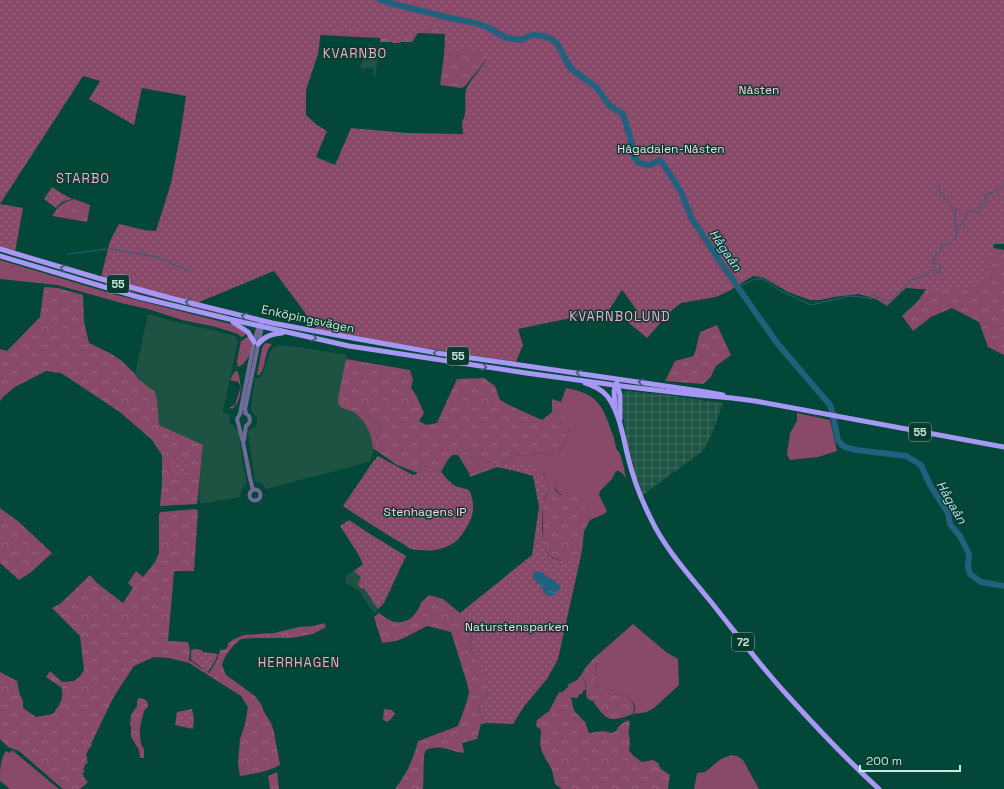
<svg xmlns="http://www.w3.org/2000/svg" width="1004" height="789" viewBox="0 0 1004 789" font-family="'Space Grotesk',sans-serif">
<defs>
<pattern id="industrial-grid" width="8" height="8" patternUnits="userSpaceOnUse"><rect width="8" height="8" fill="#1e5344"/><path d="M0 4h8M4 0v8" fill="none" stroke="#3d6c5f"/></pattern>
<pattern id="forest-crowns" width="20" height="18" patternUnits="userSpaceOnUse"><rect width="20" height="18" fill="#884a68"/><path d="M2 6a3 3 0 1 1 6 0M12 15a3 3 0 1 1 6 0" fill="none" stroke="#97647d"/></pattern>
<pattern id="park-dots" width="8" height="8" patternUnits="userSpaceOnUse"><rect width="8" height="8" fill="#884a68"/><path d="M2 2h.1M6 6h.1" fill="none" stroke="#97647d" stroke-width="1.8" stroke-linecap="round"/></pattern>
<pattern id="water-ripples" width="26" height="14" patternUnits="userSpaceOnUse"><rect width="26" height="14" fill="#21617e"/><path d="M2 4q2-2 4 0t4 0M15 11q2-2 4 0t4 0" fill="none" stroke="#407890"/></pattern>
</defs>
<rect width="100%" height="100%" fill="#024737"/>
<g fill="#1e5344">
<polygon points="369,44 378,48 376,75 373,75 374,69 371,69 367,67 365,70 360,67"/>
<polygon points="148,314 172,321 229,334 236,337 238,341 223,411 226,414 231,415 229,422 238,430 239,433 242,458 247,483 242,489 240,497 200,504 199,498 199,494 202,452 203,445 159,425 157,400 155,392 143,383 137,379 135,374"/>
<polygon points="279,345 292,346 347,355 345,365 342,408 366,416 380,424 372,456 369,462 270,488 266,489 261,483 255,482 248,432 251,429 256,427 257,421 257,418 252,412 251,407 255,378 259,378 262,376 270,351 275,346"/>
<polygon points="359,567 386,585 381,606 374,613 359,591 346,583 346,576"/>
</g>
<polygon fill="url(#industrial-grid)" points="628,391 667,395 723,403 713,431 704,450 643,495 634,472 627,444 622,408 623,395 624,392"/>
<g fill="#884a68">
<polygon points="0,260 113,294 227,323 234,325 247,333 244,336 241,337 238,334 216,327 182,320 148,309 125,304 57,285 0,279"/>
<polygon points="120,286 226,313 226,315 119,288"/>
<path d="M 249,336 C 255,346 249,362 238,367 L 237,361 L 241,341 Z"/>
<path d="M 265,343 L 272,344 C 263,353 267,368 259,375 L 257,375 L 262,348 Z"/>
<path d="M 237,370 C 242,382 243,401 232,409 L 229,407 L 233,406 L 235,405 L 240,389 L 240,385 L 238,382 L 230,380 L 233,374 Z"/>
<path d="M 566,388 C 600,394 603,407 614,438 C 615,441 615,446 617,450 C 617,451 618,451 619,452 C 622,457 625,473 626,479 L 623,474 L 619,471 L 616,471 L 612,479 L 600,491 L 599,495 L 607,511 L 604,514 L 590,520 L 583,506 L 581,499 C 567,496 559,499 554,484 L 548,483 L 544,474 L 508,465 L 497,464 L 469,473 L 458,455 L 466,455 L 497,464 L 515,456 L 527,454 L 559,453 L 570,428 L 563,416 L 552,412 L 552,399 L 561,402 Z"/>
<path d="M 353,412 L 366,416 L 380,424 L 374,449 L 373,449 C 372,434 366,420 353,412 Z"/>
<polygon points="797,413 830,420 837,451 818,457 790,460 787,454 790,433 797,421"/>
<polygon points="633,624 666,652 678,659 679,685 654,708 647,712 634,714 635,705 625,694 610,690 596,687 597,676 595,670 598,663 593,659"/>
<path d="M 581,675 L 585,682 L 586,689 L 585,690 L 583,691 L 582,694 L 579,694 L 578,698 C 571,698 565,696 557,696 L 560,691 L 561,693 L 569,686 L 567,685 L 577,680 Z"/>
<path d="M 12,750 L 59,789 L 10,789 L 0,781 C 0,770 0,759 6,751 L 10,753 Z"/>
<polygon points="731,755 737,756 743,760 759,789 694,789 697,773 705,772 721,759"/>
</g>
<g fill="url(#forest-crowns)">
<polygon points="464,0 493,56 486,60 466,85 462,88 440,85 444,55 445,34 418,33 412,42 380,42 380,38 319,35 318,34 322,29"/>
<path d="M 74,199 L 90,205 L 87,222 L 52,216 C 59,205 62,203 74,199 Z"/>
<polygon points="988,247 1004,250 1004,355 988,347 979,322 952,308 931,317 913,331 902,316 918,301 929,285"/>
<polygon points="44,287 58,288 83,295 84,322 89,343 110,353 122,361 135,374 138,379 155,392 157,400 159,425 203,445 202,452 200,475 197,504 160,506 162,483 162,455 152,440 120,412 61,373 46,371 15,387 4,396 0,401 0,349 7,351 40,317"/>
<polygon points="717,325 731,355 716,366 710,378 703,384 665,381 675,361 694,356 700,332"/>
<polygon points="346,359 410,370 413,380 411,388 416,395 424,413 419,421 426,425 437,423 445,405 457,379 484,378 495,386 500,400 511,406 542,420 552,412 563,416 570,423 570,428 559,453 527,454 515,456 497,464 466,455 452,455 447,461 441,472 426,466 418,473 397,465 374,449 380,424 366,416 342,408 338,404 338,398"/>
<path d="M 548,483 L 554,483 L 556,491 L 560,495 L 566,493 L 578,493 C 583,501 586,511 590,520 L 584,531 L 582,551 L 572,560 L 565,562 L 556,559 L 549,555 L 543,546 L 543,500 C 549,494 548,491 548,483 Z"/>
<polygon points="0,508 19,522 52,553 30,573 19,580 0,563"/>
<path d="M 196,509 L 198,511 L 194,571 L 174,571 L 168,641 L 188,642 L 190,650 L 189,660 L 209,673 L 217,660 L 220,650 L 226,649 L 228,646 L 228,643 L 234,639 L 244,635 L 274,633 L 299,627 L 314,626 L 324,623 L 326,627 L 313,634 L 291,638 L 256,638 L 241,639 L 235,644 L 229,651 L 225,657 L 222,665 L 226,675 L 255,696 L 261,704 L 264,712 L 271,723 L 274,732 L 280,765 C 267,772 254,774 240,776 L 238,764 L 240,739 L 245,724 L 248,707 L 241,696 L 189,663 L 169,658 L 154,657 L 134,666 L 113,698 L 91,744 L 92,745 L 88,750 L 86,756 L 88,758 L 86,759 L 88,762 L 84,766 L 85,767 L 83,769 L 85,772 L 82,773 L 84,775 L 83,776 L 88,782 L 80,789 L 63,789 L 57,784 L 19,751 L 8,747 L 0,739 L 0,672 L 17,681 L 20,695 L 23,701 L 23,708 L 36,717 L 53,714 C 60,703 63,702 62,688 L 46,677 L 50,671 L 62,682 L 74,681 L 80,676 L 84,670 L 80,636 L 52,608 L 60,604 L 90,575 L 97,583 L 123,603 L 133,588 L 128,583 L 136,571 L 143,577 L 155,562 L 159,553 L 159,514 L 161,512 Z"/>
<path d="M 429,595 L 443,599 L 460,613 L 465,620 L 465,626 L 471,638 C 468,652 478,663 486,673 L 485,681 L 488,694 C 476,706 478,710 487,723 L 481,724 L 477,739 L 462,743 L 464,752 L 463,753 C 448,751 442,744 426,750 L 424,755 L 423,789 L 395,789 C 406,775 414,758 418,741 L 458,726 L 466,704 L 469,693 L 467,683 L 451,632 L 427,626 L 404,638 L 396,641 L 382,643 L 374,617 L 379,613 C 388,619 393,625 405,621 C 408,620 411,619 413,616 C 416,613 418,609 420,606 C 420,601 426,599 429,595 Z"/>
<path d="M 593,659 L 596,659 L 598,661 L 595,670 L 597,676 L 596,687 L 610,690 L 625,694 L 634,705 L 633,714 C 627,716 618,720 611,719 C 604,718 597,707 593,701 C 582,698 588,692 586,684 C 585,681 583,678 581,675 L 586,667 Z"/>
<path d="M 557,696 L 568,696 L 571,698 L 573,707 L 575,712 L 585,722 L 589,733 L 602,731 L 612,733 L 616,731 C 619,725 622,723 629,720 L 630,724 C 627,732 630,736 630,744 C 630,744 629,750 629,750 C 631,755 638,759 642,762 L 653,760 L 658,763 L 661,769 L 670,775 L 669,781 L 668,789 L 562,789 L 555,784 L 552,770 L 542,752 L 540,744 L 541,732 L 540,729 L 536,726 L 537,720 L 549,711 Z"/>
<path d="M 139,698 C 143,698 148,700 148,705 C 148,708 146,708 145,710 C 144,710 143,715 143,716 C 139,727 139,736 142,747 L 144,748 L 144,758 L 140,758 L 139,750 L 131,737 L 131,727 L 130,725 L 131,715 L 137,706 L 137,701 Z"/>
<polygon points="277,772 279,789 270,789 268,776"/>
</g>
<g fill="url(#park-dots)" fill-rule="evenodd">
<path d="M 0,0 L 1004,0 L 1004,244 L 994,244 C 991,257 989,271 981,282 C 969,295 923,289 906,288 L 887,306 L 876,299 L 859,294 L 834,297 L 821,300 L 810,300 L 788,292 L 764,278 L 753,276 L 729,291 L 716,297 L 681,303 L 672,310 L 647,338 L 629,323 L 636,309 L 622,290 L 609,310 L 518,329 L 523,345 L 516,362 L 359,338 L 317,329 L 274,271 L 197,303 L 101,277 L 110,241 L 119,224 L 144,230 L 156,231 L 171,183 L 181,130 L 186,96 L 142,88 L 134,125 L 89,99 L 100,81 L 83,76 L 0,204 L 23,208 L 15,252 L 0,247 ZM 428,29 C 441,30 446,30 447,44 C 448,47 447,47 450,50 C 455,54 459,48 465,48 C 471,48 483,55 488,58 C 484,64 467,85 466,90 C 464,101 468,112 462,122 L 463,134 L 407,133 L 351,128 L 335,165 L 316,157 L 327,131 L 317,125 L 306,115 L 306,90 L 318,54 L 321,31 C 337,31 354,30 370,33 C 374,34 381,35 385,37 C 392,40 390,44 399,43 C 410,36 415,31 428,29 Z"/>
<polygon points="52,187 61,193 72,199 62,202 56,208 44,199"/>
<path d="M 378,456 L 413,475 L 418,473 L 426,466 L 441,472 L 448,480 L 455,486 L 469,490 C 476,505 474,516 465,530 C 455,547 439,552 420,550 C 417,550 414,550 411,549 C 407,547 402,543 398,541 C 379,530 361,518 343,506 L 372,463 Z"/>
<path d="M 177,458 L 188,458 L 189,459 L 187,461 L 188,469 L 193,477 L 185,479 L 182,476 L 174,473 C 170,467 174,463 177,458 Z"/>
<path d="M 497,464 C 517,465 536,458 547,480 C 550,487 548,495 543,500 C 543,514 539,546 549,555 C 551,557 555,559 558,560 C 570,564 573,559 582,551 L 558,659 L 547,679 L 525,705 L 513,724 L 487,723 C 478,710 476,706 488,694 L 484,685 L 486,673 C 478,663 468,652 471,638 L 465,626 L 465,620 L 460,613 L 532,555 L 539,507 L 533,476 L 515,471 L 497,467 L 470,477 L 469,473 Z"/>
<polygon points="349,520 370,534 406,556 384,603 378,609 364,588 362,589 358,585 361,577 354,571 363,564 357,552 340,526"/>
<polygon points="197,649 201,650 203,652 218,654 215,661 208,672 191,660 191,650"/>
<polygon points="192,709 194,718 193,729 175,725 177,712"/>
<polygon points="384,709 392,710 395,714 388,722 383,720"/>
</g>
<path fill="url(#water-ripples)" d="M 535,571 L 541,571 L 547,577 L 552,579 L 561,586 C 560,590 558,591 555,594 C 545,601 545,591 539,585 C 537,582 534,581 533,577 C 533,575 534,573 535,571 Z"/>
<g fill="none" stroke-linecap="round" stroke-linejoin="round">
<g stroke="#21617e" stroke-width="1">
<polyline points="938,185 940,193 955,211 955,225 956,231"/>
<polyline points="111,249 157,257 189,271"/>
<polyline points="67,254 108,249"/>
<polyline points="738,287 755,279 762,279 768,282 779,290 811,305 850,296 861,297 873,299"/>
<path d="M 874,295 L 888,302 L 911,280 L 921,277 L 934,270 L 936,270 L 937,273 L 940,272 C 940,268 942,266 938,264 L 935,264 L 933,261 L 936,254 L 940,251 L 942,244 L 950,244 L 956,238 L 957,232 L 966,215 L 971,210 L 977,213 L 980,209 L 981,205 L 986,203 L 986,200 L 984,198 L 986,195 L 997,191 L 1004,185"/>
</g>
<polyline stroke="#21617e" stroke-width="6" points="380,0 390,3 450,18 475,23 487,27 507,38 520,40 533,35 544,36 551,39 557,43 570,68 596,87 610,106 623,114 631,140 633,156 639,163 650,165 660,160 666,168 681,192 692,219 719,260 777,343 830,405 832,411 838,440 841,444 845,447 856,450 906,456 921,465 930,485 948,513 950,524 960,536 969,554 968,567 970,574 981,582 1004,586"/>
<g stroke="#726b99" stroke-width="4">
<polyline points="246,413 245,409 262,326 262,324"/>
<path d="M 244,440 L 246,426 C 250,423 251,420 249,416 L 245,413"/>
<circle cx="255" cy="495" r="5.5"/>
<polyline points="253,490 250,478 243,442 237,419 240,414 254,342 259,325 261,320"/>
</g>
<g stroke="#a897f5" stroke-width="5">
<polyline points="0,249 101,279 174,299 272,323 358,339 437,353 700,391 723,395"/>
<polyline points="0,256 138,297 229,319 349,346 526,373 629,387 699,395 732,398 755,401 1004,447"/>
<polyline points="233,322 248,332 254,342"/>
<path d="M 258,344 C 265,336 272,334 282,333"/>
<path d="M 585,383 C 593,386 602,389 608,397 C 620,414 623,437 628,457 C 633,478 641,499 651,519 C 666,551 693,579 715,607 C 739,637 762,668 788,696 C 817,728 847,760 879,789"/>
<polyline points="617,385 620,395 620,419"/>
<polyline points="615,407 614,391 617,382"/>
</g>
</g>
<defs><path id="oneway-chevron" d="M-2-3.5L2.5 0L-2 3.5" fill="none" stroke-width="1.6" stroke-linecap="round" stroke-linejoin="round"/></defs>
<g stroke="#425b74">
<use href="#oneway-chevron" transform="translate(63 268) rotate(-164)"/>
<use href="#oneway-chevron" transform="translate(188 302) rotate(-167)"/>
<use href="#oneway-chevron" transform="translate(244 316) rotate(-166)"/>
<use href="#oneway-chevron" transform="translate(314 338) rotate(12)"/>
<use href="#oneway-chevron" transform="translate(436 353) rotate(-171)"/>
<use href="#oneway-chevron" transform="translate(484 367) rotate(8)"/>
<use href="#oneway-chevron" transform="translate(579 373) rotate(-172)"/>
<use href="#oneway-chevron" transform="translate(641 382) rotate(-172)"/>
</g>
<g text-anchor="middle" stroke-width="3" stroke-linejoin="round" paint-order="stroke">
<g fill="#0b3b2e" stroke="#91b4a8" stroke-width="1">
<rect x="107" y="275" width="22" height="18" rx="3"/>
<rect x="447" y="347" width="22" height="18" rx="3"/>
<rect x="909" y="423" width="22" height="18" rx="3"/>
<rect x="732" y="633" width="22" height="18" rx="3"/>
</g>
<g font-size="11" font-weight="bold" fill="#cae8dd">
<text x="118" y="288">55</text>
<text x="458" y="360">55</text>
<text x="920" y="436">55</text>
<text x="743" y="646">72</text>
</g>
<g font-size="12" fill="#ffd5e7" stroke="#0b3b2e">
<text x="759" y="94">Nåsten</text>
<text x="671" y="153">Hågadalen-Nåsten</text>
<text x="425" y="516">Stenhagens IP</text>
<text x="517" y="631">Naturstensparken</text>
</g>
<g font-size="12" fill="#cae8dd" stroke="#0b3b2e">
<text transform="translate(308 319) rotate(12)" y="4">Enköpingsvägen</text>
</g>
<g font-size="13" letter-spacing="1" fill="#f7aacd" stroke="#0b3b2e">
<text x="355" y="58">KVARNBO</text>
<text x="83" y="183">STARBO</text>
<text x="620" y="321">KVARNBOLUND</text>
<text x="299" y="667">HERRHAGEN</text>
</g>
<g font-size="13" font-style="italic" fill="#b6def3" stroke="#0b3b2e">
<text transform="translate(726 250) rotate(56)" y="5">Hågaån</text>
<text transform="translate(952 502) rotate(60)" y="5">Hågaån</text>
</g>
</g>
<path d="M860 765v6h100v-6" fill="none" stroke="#cae8dd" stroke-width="2"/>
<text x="866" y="765" font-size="12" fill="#cae8dd" stroke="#0b3b2e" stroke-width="3" paint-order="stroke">200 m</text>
</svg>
